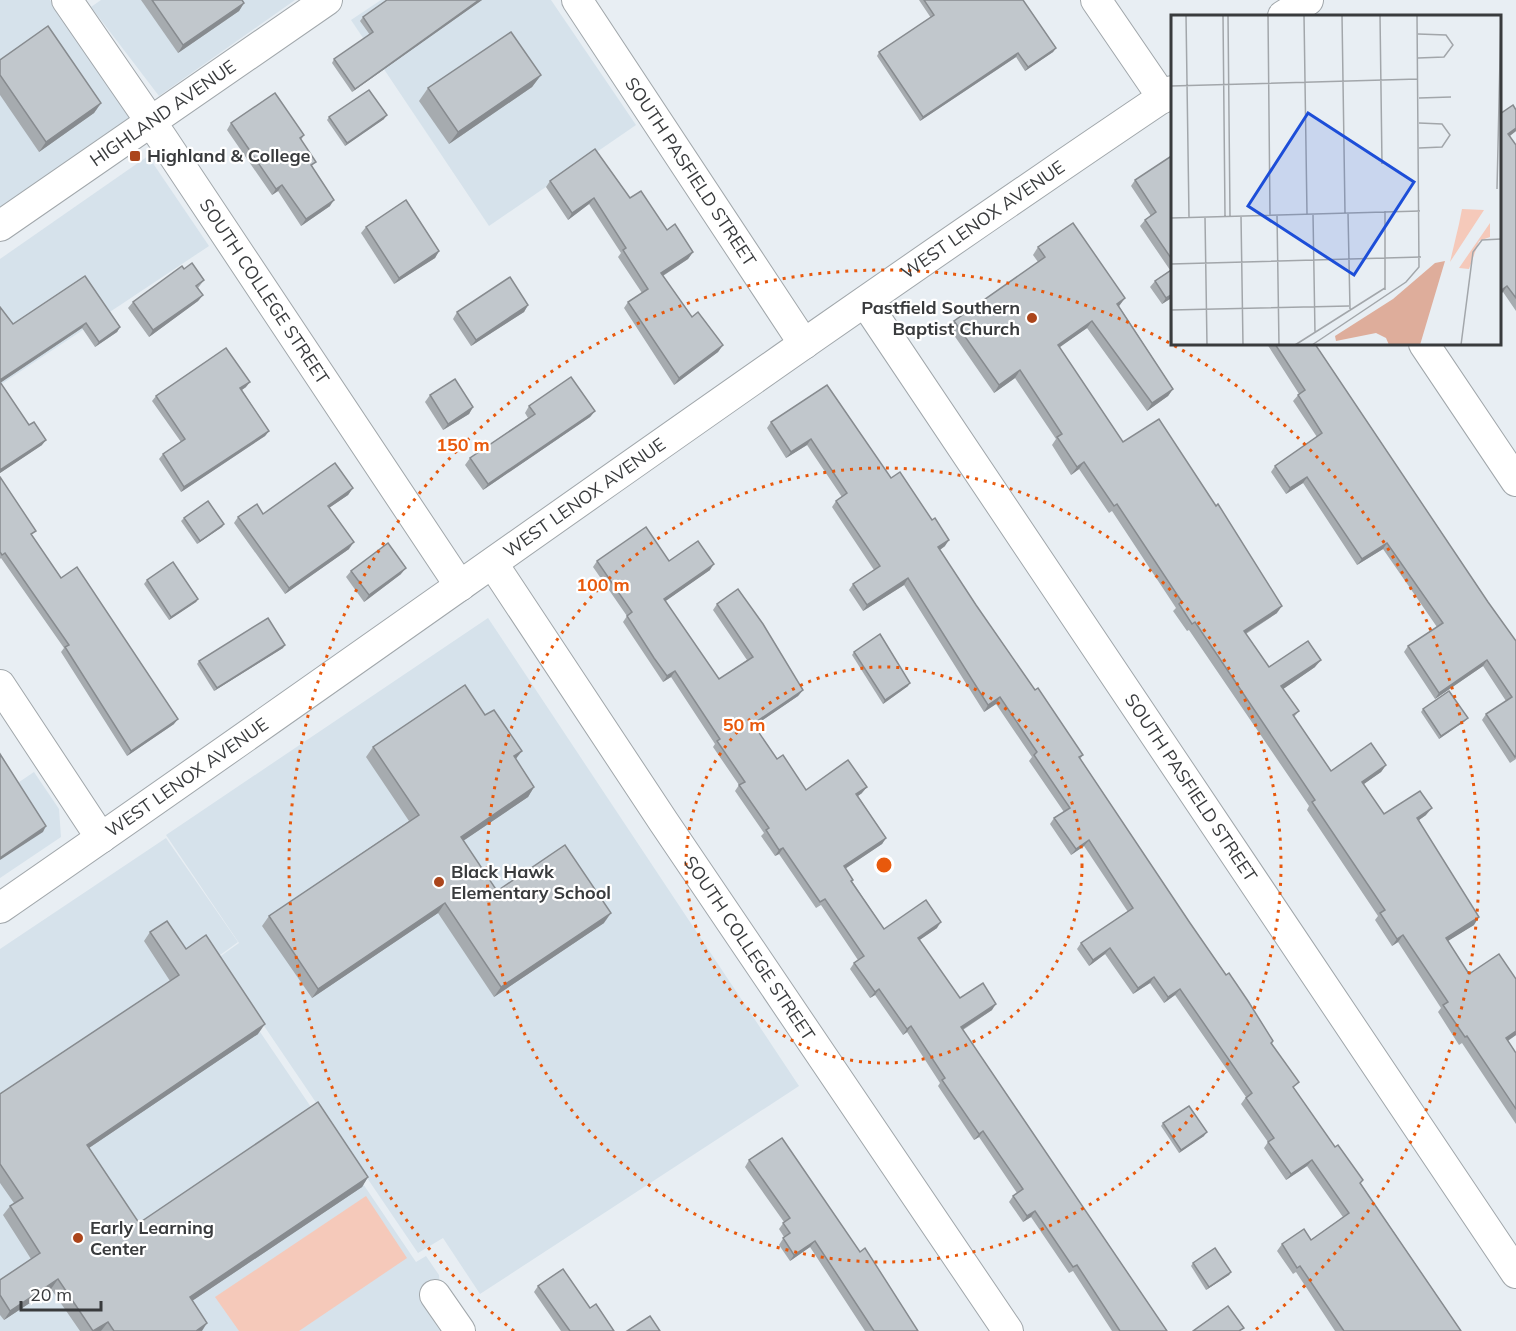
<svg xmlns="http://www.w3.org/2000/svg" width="1516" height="1331" viewBox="0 0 1516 1331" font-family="Mulish,sans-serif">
<rect width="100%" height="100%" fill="#e8eef3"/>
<g fill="#d6e2eb">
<polygon points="0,0 50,0 130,117 0,207"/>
<polygon points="101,0 295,0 159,96 91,7"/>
<polygon points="381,0 551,0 636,125 489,226 351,20"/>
<polygon points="148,156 209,246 0,385 0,259"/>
<polygon points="488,618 799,1086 480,1294 443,1238 418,1253 218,958 239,943 166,835"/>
<polygon points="34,772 59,809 61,837 0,878 0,795"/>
<polygon points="166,838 238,942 212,961 416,1262 426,1256 439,1275 443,1331 0,1331 0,949"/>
</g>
<polygon fill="#f5c9ba" points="366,1196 407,1258 299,1331 239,1331 215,1297"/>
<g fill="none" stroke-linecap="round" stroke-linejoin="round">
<g stroke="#a1a7ab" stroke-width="32">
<g id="street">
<path id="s1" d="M 67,0 L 162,138 L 460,586"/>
<path id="s2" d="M 577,0 L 804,344"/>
<polyline points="1096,0 1163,98"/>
<polyline points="1283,16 1308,0"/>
<path id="s3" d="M 0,226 L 327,0"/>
<path id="s4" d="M 865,302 L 1516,1273"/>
<polyline points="1424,344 1516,481"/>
<path id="s5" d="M 493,564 L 663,821 L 1008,1331"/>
<polyline points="0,685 101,838"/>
<path id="s6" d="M 0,908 C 392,637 777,357 1172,91"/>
<polyline points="435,1295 460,1331"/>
</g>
</g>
<use href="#street" stroke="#fff" stroke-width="30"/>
</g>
<g fill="#a6abaf">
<polygon points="141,0 242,0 244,3 239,11 178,53"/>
<polygon points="387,0 482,0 352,92 332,63 334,59 370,35 360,21 363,17"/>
<polygon points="919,0 1023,0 1056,48 1053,52 1025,71 1016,57 920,121 877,56 879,52 931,18"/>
<polygon points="0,60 101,103 94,113 39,152 0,95"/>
<polygon points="541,75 532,87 449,144 419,101 428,88"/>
<polygon points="1516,110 1516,131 1510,136 1516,145 1516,311 1503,292 1500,294 1500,114"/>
<polygon points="329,117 384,119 345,146 327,120"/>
<polygon points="231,123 304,135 301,140 330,206 301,226 278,191 272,195 227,130"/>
<polygon points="1173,155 1173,297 1162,304 1150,287 1155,281 1170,270 1140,226 1145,220 1151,216 1131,186 1135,180"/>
<polygon points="550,181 630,198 693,252 688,259 663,276 692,317 723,345 718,352 674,385 624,308 628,302 642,293 618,257 621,253 589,204 568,220 546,187"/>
<polygon points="366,227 439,251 435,258 394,284 361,233"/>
<polygon points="1038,247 1125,298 1119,306 1173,389 1168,396 1147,411 1087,328 1059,347 1123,442 1277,613 1246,634 1269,667 1315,667 1283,689 1299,711 1294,717 1331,771 1386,765 1381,772 1363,784 1384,814 1426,815 1419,820 1474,925 1447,941 1469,974 1516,979 1516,1035 1508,1041 1516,1053 1516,1124 1462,1043 1459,1045 1438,1012 1441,1008 1398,942 1392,946 1375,920 1378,916 1307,810 1309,806 1189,630 1187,631 1173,611 1176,608 1112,511 1109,513 1079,469 1071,475 1052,445 1056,439 1015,378 994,393 949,328 954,321 1038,262 1033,255"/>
<polygon points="184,269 204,280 198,288 203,295 198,301 149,337 128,308 133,302"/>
<polygon points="85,276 120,327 117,332 95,347 82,328 0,383 42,445 0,473 0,307 13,324"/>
<polygon points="528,305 524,312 471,346 453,319 457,312"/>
<polygon points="1267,344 1315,344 1488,602 1516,641 1516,759 1510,763 1482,720 1486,714 1506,701 1483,666 1435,699 1404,652 1408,646 1437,627 1383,549 1357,565 1303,483 1286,494 1271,472 1275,466 1317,437 1293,401 1299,394"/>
<polygon points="827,385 891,478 945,546 940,550 976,605 1035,690 1083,755 1080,759 1190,923 1273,1041 1272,1044 1294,1089 1361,1184 1461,1331 1335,1331 1296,1272 1293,1274 1277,1251 1282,1244 1311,1240 1343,1217 1307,1166 1286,1180 1264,1148 1268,1142 1241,1104 1246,1097 1175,995 1164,1003 1150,983 1133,994 1105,954 1089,966 1077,949 1081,943 1128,912 1084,846 1071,855 1050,824 1054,818 1064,812 1029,761 1032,757 996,704 984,712 904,585 863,611 849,590 853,584 874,570 832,507 836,501 842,497 807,445 786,458 767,428 771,422"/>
<polygon points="246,387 242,390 269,431 265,436 181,492 159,459 163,454 181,442 152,401 156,396"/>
<polygon points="430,395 473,407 469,414 443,430 425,402"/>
<polygon points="529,406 595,411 590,417 483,490 465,465 470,458 528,418 525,413"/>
<polygon points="0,477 32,536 61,578 174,724 127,756 61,652 64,648 1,558 0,559"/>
<polygon points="353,488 348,495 329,508 349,549 285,594 234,523 238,517 263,514"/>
<polygon points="184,518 224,524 222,527 197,544 181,521"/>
<polygon points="597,561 669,561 710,570 665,601 719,679 747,660 713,610 717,604 803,690 798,696 754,726 777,759 806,790 862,793 858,796 886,838 882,844 845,869 853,880 852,881 884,929 937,928 919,940 960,998 992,1010 963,1030 1167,1331 1112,1331 1073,1271 1069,1273 1031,1217 1023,1222 1009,1202 1013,1196 1017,1193 979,1137 974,1140 938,1086 940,1083 907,1032 903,1035 875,995 870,998 850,969 854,963 858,960 821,905 816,908 779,854 775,856 761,836 764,833 735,791 739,785 713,747 715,744 671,677 663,682 623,622 627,616 593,567"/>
<polygon points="351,571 401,574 364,602 346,577"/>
<polygon points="147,580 198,599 196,602 169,620 144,584"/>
<polygon points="283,648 214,691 197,664 199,661"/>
<polygon points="854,652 908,686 883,704 852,655"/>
<polygon points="1423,709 1465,721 1439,739 1421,712"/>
<polygon points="373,747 516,759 534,787 528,797 463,841 497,891 604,923 494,997 438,913 312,998 262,926 269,916 409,821 366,757"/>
<polygon points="150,932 186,949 258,1034 89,1148 139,1223 368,1177 362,1187 192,1301 202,1331 80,1331 51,1289 4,1320 0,1315 0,1280 31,1259 3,1215 10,1206 14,1203 0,1183 0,1094 170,981 144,941"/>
<polygon points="1163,1123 1204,1136 1179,1153 1161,1126"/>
<polygon points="749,1160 860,1252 918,1331 865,1331 810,1247 790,1261 779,1245 784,1237 779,1229 784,1222 745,1167"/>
<polygon points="1193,1263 1231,1272 1229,1275 1206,1290 1191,1266"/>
<polygon points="538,1286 590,1308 614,1331 561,1331 534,1292"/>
</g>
<g fill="#878b8f">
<polygon points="479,0 482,0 352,92 355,89"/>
<polygon points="244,3 239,11 178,53 183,45"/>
<polygon points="1056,48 1053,52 1025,71 1028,67"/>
<polygon points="1018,53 1016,57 920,121 923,117"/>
<polygon points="541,75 532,87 449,144 458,132"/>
<polygon points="101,103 94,113 39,152 46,142"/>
<polygon points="387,115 384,119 345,146 347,143"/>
<polygon points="1516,128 1516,131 1504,140 1508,134"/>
<polygon points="282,185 278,191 272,195 276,189"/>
<polygon points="594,198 589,204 568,220 572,213"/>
<polygon points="334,200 330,206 301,226 306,219"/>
<polygon points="439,251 435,258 394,284 399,278"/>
<polygon points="693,252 688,259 656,280 661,273"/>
<polygon points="1507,286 1503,292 1500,294 1500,291"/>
<polygon points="1173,294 1173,297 1162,304 1166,298"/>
<polygon points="203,295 198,301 149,337 153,330"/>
<polygon points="1125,298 1119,306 1112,311 1117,304"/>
<polygon points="528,305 524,312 471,346 476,340"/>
<polygon points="1092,321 1087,328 1053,352 1058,345"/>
<polygon points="86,323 82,328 0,383 0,380"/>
<polygon points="120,327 117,332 95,347 99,342"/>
<polygon points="723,345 718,352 674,385 679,378"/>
<polygon points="1020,370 1015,378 994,393 999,385"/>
<polygon points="250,382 246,387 237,393 240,388"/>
<polygon points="1173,389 1168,396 1147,411 1152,403"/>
<polygon points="473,407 469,414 443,430 448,424"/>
<polygon points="595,411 590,417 483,490 488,484"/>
<polygon points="269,431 265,436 181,492 184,487"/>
<polygon points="811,439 807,445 786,458 791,452"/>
<polygon points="46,440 42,445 0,473 0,470"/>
<polygon points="1084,462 1079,469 1071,475 1077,467"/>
<polygon points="1307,477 1303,483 1286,494 1290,488"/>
<polygon points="353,488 348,495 323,512 328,506"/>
<polygon points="224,524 222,527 197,544 200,541"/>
<polygon points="949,540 945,546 934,554 938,547"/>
<polygon points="354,542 349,549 285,594 289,588"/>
<polygon points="1387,543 1383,549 1357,565 1362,559"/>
<polygon points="714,564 710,570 660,605 664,599"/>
<polygon points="406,568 401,574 364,602 369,595"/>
<polygon points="908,578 904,585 863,611 867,605"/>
<polygon points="198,599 196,602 169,620 171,617"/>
<polygon points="1282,606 1277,613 1238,638 1244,631"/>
<polygon points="285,645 283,648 214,691 217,688"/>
<polygon points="1321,660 1315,667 1276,694 1281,686"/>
<polygon points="1487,660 1483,666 1435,699 1439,693"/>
<polygon points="675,671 671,677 663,682 667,676"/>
<polygon points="910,683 908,686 883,704 885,700"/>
<polygon points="803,690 798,696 748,730 753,724"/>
<polygon points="1000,697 996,704 984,712 988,705"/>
<polygon points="1468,718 1465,721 1439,739 1441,736"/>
<polygon points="178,719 174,724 127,756 131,751"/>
<polygon points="522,751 515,760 514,756"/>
<polygon points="1386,765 1381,772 1357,789 1362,782"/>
<polygon points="534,787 528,797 454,847 461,837"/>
<polygon points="867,787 862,793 852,800 856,794"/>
<polygon points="1432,808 1426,815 1412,825 1417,818"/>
<polygon points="46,826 43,832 0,860 0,858"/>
<polygon points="886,838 882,844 840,872 844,866"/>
<polygon points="1089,840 1084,846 1071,855 1076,849"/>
<polygon points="783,848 779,854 775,856 779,850"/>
<polygon points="445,903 438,913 312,998 318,989"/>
<polygon points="611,913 604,923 494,997 501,987"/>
<polygon points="1479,917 1474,925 1440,946 1446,938"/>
<polygon points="941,922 937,928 914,944 918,938"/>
<polygon points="1403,935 1398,942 1392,946 1397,939"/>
<polygon points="1110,948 1105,954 1089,966 1093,960"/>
<polygon points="1154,977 1150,983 1133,994 1138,988"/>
<polygon points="879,989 875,995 870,998 875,992"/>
<polygon points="1180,989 1175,995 1164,1003 1168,997"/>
<polygon points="996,1004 992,1010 957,1033 961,1027"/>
<polygon points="265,1024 258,1034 80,1154 87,1145"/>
<polygon points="911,1026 907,1032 903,1035 907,1029"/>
<polygon points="1516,1031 1516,1035 1501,1045 1506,1038"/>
<polygon points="983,1131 979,1137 974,1140 979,1134"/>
<polygon points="1207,1132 1204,1136 1179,1153 1181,1150"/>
<polygon points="1312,1160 1307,1166 1286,1180 1291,1174"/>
<polygon points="368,1177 362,1187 183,1307 190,1297"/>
<polygon points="1035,1211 1031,1217 1023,1222 1027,1216"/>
<polygon points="815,1241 810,1247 790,1261 794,1255"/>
<polygon points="1231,1272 1229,1275 1206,1290 1209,1287"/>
<polygon points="58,1279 51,1289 4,1320 10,1311"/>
<polygon points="108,1322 101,1331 93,1331"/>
<polygon points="207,1323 202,1331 196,1331"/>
</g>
<g fill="#c1c7cc" stroke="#878b8f" stroke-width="1.5">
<polygon points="152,0 242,0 244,3 183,45"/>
<polygon points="387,0 479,0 355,89 334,59 373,32 363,17"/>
<polygon points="924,0 1023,0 1056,48 1028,67 1018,53 923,117 879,52 934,15"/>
<polygon points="48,26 101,103 46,142 0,75 0,60"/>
<polygon points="511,32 541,75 458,132 428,88"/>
<polygon points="369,90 387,115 347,143 329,117"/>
<polygon points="275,93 304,135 300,138 316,162 311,165 334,200 306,219 282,185 276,189 231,123"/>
<polygon points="1513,105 1516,110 1516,128 1508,134 1516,145 1516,298 1507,286 1500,291 1500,114"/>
<polygon points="595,149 630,198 641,191 667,230 675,224 693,252 661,273 692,317 698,312 723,345 679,378 628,302 648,289 623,250 626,248 594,198 572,213 550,181"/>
<polygon points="1173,155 1173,261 1145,220 1156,212 1135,180"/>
<polygon points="406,200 439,251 399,278 366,227"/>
<polygon points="1073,223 1125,298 1117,304 1173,389 1152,403 1092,321 1058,345 1123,442 1159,419 1216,506 1218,504 1282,606 1244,631 1269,667 1308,641 1321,660 1281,686 1299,711 1293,715 1331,771 1371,743 1386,765 1362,782 1384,814 1420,791 1432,808 1417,818 1479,917 1446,938 1469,974 1499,954 1516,979 1516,1031 1506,1038 1516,1053 1516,1109 1467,1036 1465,1037 1443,1005 1448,1002 1403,935 1397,939 1380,913 1385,910 1312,802 1315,800 1195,622 1192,624 1179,604 1182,602 1117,504 1114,506 1084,462 1077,467 1057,437 1062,434 1020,370 999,385 954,321 1045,257 1038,247"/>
<polygon points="192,263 204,280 196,286 203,295 153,330 133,302 182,266 184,269"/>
<polygon points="1173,269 1173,294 1166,298 1155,281"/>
<polygon points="85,276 120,327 99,342 86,323 0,380 0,307 13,324"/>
<polygon points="510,277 528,305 476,340 457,312"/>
<polygon points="1275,344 1315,344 1488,602 1516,641 1516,756 1515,757 1486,714 1512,697 1487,660 1439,693 1408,646 1443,623 1387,543 1362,559 1307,477 1290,488 1275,466 1322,433 1298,395 1305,390"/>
<polygon points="226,348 250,382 240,388 269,431 184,487 163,454 185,439 156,396"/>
<polygon points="571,377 595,411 488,484 470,458 535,414 529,406"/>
<polygon points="455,379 473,407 448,424 430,395"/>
<polygon points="0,382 29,425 34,422 46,440 0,470"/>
<polygon points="827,385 891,478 900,472 932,520 935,518 949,540 938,547 976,605 1035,690 1038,688 1083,755 1079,757 1190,923 1226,975 1229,973 1248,1001 1273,1041 1271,1043 1299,1082 1293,1087 1335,1147 1338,1145 1363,1180 1360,1183 1461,1331 1344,1331 1300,1266 1297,1268 1282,1244 1304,1229 1311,1240 1349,1213 1312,1160 1291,1174 1268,1142 1274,1138 1246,1098 1252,1093 1180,989 1168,997 1154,977 1138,988 1110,948 1093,960 1081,943 1133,908 1089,840 1076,849 1054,818 1070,808 1034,755 1037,752 1000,697 988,705 908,578 867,605 853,584 880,566 836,501 847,493 811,439 791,452 771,422"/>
<polygon points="335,463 353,488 328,506 354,542 289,588 238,517 257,504 263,514"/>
<polygon points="0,477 36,531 31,534 61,578 77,567 178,719 131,751 65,647 69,645 5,553 2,555 0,552"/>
<polygon points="208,501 224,524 200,541 184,518"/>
<polygon points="646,527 669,561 698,541 714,564 664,599 719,679 753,657 717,604 738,589 763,624 803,690 753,724 777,759 783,755 806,790 848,760 867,787 856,794 886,838 844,866 853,880 851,881 884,929 926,900 941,922 918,938 960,998 983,983 996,1004 961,1027 1167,1331 1120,1331 1077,1265 1073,1267 1035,1211 1027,1216 1013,1196 1023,1189 983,1131 979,1134 942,1080 945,1078 911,1026 907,1029 879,989 875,992 854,963 864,956 825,899 820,902 783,848 779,850 766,830 769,828 739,785 745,782 717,741 720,739 675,671 667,676 654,658 627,616 632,612 597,561"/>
<polygon points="388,543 406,568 369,595 351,571"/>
<polygon points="173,562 198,599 171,617 147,580"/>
<polygon points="268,618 285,645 217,688 199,661"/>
<polygon points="880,634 910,683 885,700 854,652"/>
<polygon points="465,685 485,715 494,710 522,751 514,756 534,787 461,837 497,891 565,845 611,913 501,987 445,903 318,989 269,916 419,815 373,747"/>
<polygon points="1449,691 1468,718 1441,736 1423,709"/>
<polygon points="0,754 46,826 0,858"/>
<polygon points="167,921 186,949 206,935 265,1024 87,1145 139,1223 318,1102 368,1177 190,1297 207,1323 196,1331 114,1331 108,1322 93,1331 58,1279 10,1311 0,1295 0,1280 40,1253 10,1206 23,1198 0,1164 0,1094 179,975 150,932"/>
<polygon points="1189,1106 1207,1132 1181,1150 1163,1123"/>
<polygon points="782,1138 860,1252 865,1248 918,1331 874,1331 815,1241 794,1255 783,1238 790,1233 783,1223 790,1218 749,1160"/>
<polygon points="1215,1248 1231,1272 1209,1287 1193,1263"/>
<polygon points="563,1269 590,1308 596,1304 614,1331 570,1331 538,1286"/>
<polygon points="1228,1306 1244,1328 1239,1331 1193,1331"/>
<polygon points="650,1316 660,1331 627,1331"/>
</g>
<g fill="none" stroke="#e8590c" stroke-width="3" stroke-dasharray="3 6">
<circle cx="884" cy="865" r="198"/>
<circle cx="884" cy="865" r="397"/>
<path d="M514 1331A595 595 0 1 1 1254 1331"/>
</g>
<g fill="#ab451b" stroke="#fff" stroke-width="2">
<rect x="129" y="150" width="12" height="12" rx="3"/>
<circle cx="1032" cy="318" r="6"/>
<circle cx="439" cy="882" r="6"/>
<circle cx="78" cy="1238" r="6"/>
</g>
<g text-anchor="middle" stroke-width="4.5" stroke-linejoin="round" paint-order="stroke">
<g font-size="18" fill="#393b3d" stroke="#fff">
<text dy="6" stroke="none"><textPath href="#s3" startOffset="198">HIGHLAND AVENUE</textPath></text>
<text dy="6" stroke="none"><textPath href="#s2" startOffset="206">SOUTH PASFIELD STREET</textPath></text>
<text dy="6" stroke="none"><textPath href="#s6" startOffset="1200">WEST LENOX AVENUE</textPath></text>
<text dy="6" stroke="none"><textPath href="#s1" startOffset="352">SOUTH COLLEGE STREET</textPath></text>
<text dy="6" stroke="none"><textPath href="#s6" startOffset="714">WEST LENOX AVENUE</textPath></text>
<text dy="6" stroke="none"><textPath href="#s6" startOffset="228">WEST LENOX AVENUE</textPath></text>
<text dy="6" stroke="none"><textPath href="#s4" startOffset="585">SOUTH PASFIELD STREET</textPath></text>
<text dy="6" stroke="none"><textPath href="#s5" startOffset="462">SOUTH COLLEGE STREET</textPath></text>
</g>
<g font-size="18" font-weight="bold" fill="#393b3d" stroke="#fff" text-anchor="start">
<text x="147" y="162">Highland &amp; College</text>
<text x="1020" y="314" text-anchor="end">Pastfield Southern<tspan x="1020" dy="21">Baptist Church</tspan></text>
<text x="451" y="878">Black Hawk<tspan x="451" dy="21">Elementary School</tspan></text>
<text x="90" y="1234">Early Learning<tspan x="90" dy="21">Center</tspan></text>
</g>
</g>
<g transform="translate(1171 15)">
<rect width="330" height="330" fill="#e8eef3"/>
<path d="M 291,194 L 313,195 L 279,247 L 288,209 ZM 319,208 L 319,222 L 308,226 L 298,254 L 288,253 Z" fill="#f5c9ba"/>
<path d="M 274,246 L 249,330 L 218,330 L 215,323 L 205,318 L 165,326 L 164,321 L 222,284 L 264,248 Z" fill="#dead9b"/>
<path fill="none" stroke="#a2a6aa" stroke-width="1.5" d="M 15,0 L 18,202M 52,0 L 54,201M 57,0 L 59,201M 97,0 L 99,200M 133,0 L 136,199M 171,0 L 174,198M 209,0 L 211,149M 247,19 L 275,20 L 282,30 L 273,42 L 247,43M 0,71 L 247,64M 248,83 L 280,82M 248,108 L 271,109 L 279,120 L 271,132 L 248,133M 326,174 L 330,0M 214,196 L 214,275M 177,198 L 179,294M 142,199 L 144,318M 106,200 L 108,330M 70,201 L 72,330M 34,202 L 36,330M 0,203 L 249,196M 0,249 L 250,242M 0,255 L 1,330M 0,295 L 178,291M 124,330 L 214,273M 141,330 L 235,267 L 248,252 L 246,0M 290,330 L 302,237 L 311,225 L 330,224"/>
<path fill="#1d4ed8" fill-opacity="0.15" stroke="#1d4ed8" stroke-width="3" d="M 137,98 L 243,167 L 183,260 L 77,191 Z"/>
<rect width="330" height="330" fill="none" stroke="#393b3d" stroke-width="3"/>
</g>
<circle cx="884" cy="865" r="9" fill="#e8590c" stroke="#fff" stroke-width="3"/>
<g font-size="18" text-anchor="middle" font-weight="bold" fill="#e8590c" stroke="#fff" stroke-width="4.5" stroke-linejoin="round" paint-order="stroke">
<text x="463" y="451">150 m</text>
<text x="603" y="591">100 m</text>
<text x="744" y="731">50 m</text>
</g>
<path d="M21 1301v9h80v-9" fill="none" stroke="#393b3d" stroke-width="3"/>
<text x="30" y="1301" font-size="18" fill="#393b3d" stroke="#ffffff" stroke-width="4.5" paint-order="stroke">20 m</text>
</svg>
